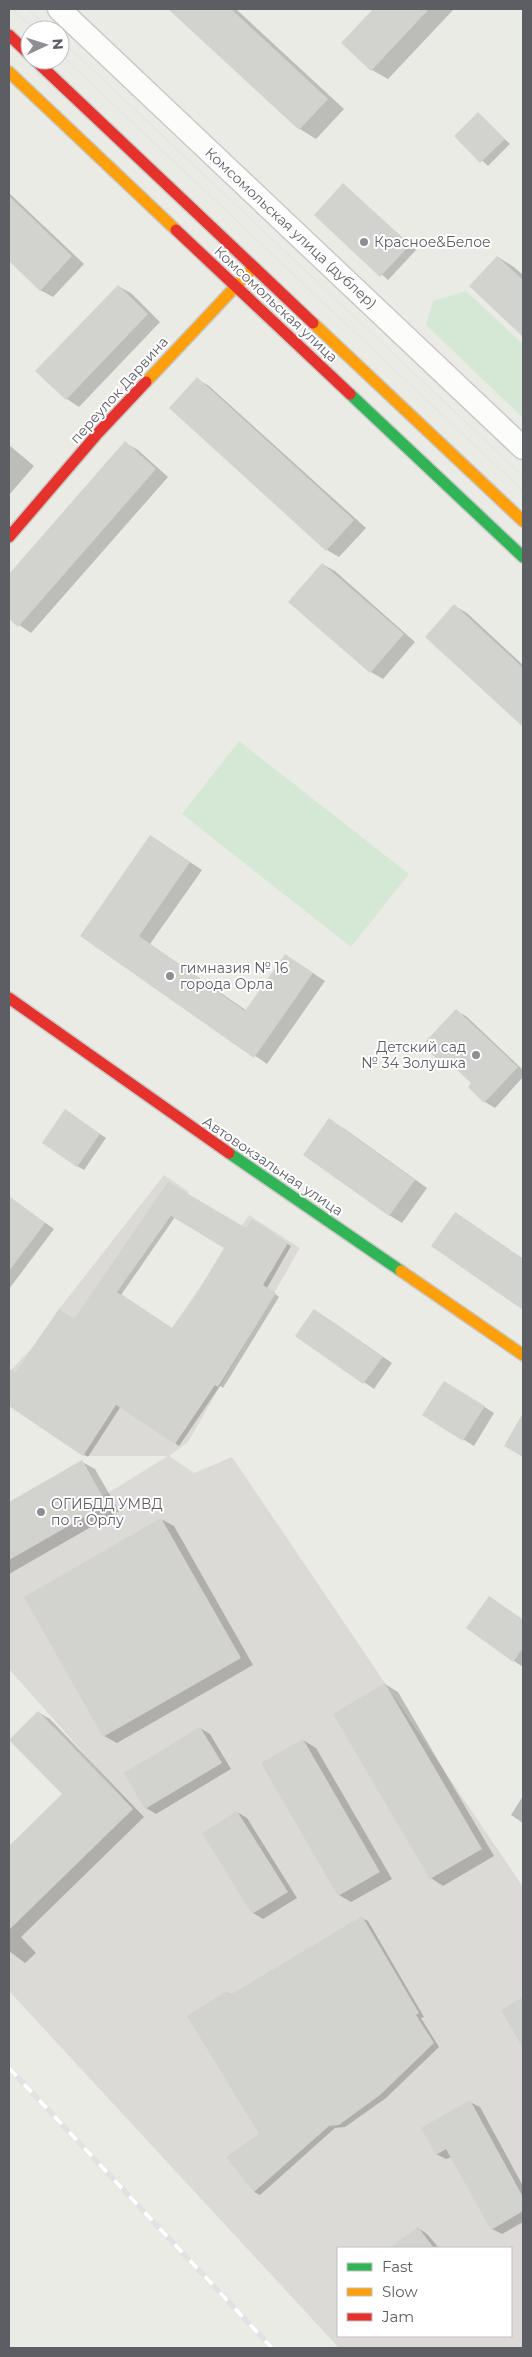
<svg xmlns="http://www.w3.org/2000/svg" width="532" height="2357" viewBox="0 0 532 2357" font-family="Montserrat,sans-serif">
<rect width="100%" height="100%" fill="#ebebe6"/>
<path fill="#dbdad6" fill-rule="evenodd" d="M 164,1175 L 189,1192 L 117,1291 L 172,1328 L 249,1215 L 300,1248 L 188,1442 L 169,1456 L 194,1473 L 232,1457 L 523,1887 L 523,2348 L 339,2348 L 9,1991 L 9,1928 L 133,1809 L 9,1669 L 9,1560 L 107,1504 L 103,1496 L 168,1456 L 83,1456 L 9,1406 L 9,1372 L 32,1348 L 59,1309 ZM 338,2248 L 511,2248 L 511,2336 L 338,2336 Z"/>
<g fill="#d4e8d5">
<polygon points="466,291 523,344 523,418 426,325 433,301"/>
<polygon points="239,741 409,874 351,947 182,814"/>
</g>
<g fill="#0003" fill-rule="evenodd">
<polygon points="170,9 236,9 344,109 316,139 300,129"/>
<polygon points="374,9 454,9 388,79 372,70 343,43"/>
<polygon points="478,114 510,144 488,166 456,136"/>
<polygon points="344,185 416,250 388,280 316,215"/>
<polygon points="9,193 84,264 53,297 40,290 9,259"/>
<polygon points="498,257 514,267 523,275 523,335 471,286"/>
<polygon points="118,286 131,293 160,322 79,407 67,399 37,371"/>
<polygon points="197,379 209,386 366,528 339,557 327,550"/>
<polygon points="125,443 138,450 168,477 31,633 9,618 9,575"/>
<polygon points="9,445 34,466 9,495"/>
<polygon points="322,564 335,571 415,642 383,679 371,672"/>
<polygon points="455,606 467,613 523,665 523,725 427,636"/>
<polygon points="151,836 202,870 150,944 247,1011 298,963 325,981 267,1064 81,936"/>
<polygon points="456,1011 466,1016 523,1070 523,1077 495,1108 485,1102 473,1083 453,1064 451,1066 441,1061"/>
<polygon points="72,1115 106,1138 84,1170 77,1166"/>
<polygon points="342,1127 427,1188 402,1223 389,1215"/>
<path d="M 169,1183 L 247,1230 L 252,1221 L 291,1246 L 267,1288 L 279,1297 L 223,1388 L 220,1386 L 179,1446 L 121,1406 L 88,1457 L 9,1404 L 9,1374 L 11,1371 L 16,1374 L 74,1321 ZM 175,1217 L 226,1248 L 197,1295 L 173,1329 L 121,1295 Z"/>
<polygon points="9,1197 54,1229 9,1289"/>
<polygon points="456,1213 523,1259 523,1309 433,1246"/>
<polygon points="324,1316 392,1363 374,1389 297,1336"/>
<polygon points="454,1388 494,1413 474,1446 424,1415"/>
<polygon points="82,1462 95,1469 119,1511 9,1574 9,1503"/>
<polygon points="161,1519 174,1526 253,1665 117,1743 104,1736"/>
<polygon points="490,1597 523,1620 523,1667 514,1661"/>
<polygon points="385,1684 398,1692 494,1856 443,1886 431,1878"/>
<polygon points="38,1712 50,1719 144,1817 21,1937 36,1953 25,1963 9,1951 9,1847 63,1794"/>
<polygon points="200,1728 210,1734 231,1769 156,1814 146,1808"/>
<polygon points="303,1740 316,1748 392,1879 351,1902 339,1895"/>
<polygon points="523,1796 523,1823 511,1815"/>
<polygon points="237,1812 247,1818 297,1898 263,1919 253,1913 204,1833"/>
<polygon points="362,1918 368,1921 424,2017 421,2018 439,2047 386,2098 345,2127 335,2128 260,2195 254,2192 260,2134 227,1992 231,1995"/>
<polygon points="470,2102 480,2107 523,2186 523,2222 502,2234 492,2229 452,2157 446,2159 436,2154"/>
<polygon points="418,2228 427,2234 439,2248 392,2248"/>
</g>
<g fill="#d2d2cf" fill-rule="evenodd">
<polygon points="168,9 231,9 328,99 299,130"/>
<polygon points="373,9 429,9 371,71 341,43"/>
<polygon points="478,112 505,139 480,163 454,136"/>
<polygon points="343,183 410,245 380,277 314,215"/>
<polygon points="9,196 72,256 40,291 9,261"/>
<polygon points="497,256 523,280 523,337 469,286"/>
<polygon points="118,285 148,314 66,400 35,371"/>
<polygon points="197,377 354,520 326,551 169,408"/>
<polygon points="125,441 156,469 18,627 9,619 9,574"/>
<polygon points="322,563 404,634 370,673 288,602"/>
<polygon points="454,604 523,668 523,727 425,637"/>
<polygon points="150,835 190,862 139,936 245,1011 285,954 313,973 254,1058 80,936"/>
<polygon points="456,1009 518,1067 484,1103 468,1087 471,1083 444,1058 440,1062 422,1045"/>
<polygon points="65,1109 100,1134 77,1167 42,1143"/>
<polygon points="329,1118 415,1180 389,1216 303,1155"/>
<path d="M 168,1182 L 246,1228 L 252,1219 L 288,1243 L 263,1285 L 276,1293 L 218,1387 L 215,1385 L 175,1444 L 116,1405 L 83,1456 L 9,1406 L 9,1368 L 15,1373 L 59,1309 L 74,1319 ZM 171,1216 L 224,1248 L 196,1295 L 172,1328 L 117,1292 Z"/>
<polygon points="9,1196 45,1223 9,1271"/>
<polygon points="455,1212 523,1259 523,1310 431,1246"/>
<polygon points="314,1309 383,1357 363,1384 295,1336"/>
<polygon points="444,1381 485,1406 463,1441 422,1415"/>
<polygon points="523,1413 523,1457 504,1446"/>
<polygon points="82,1460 107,1504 9,1560 9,1502"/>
<polygon points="161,1518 241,1658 103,1737 24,1597"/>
<polygon points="489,1596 523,1620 523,1648 513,1662 466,1628"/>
<polygon points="385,1683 482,1849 430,1879 333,1714"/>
<polygon points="38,1711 133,1809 9,1930 9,1846 62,1794 9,1740"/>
<polygon points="200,1727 222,1763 145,1809 124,1773"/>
<polygon points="303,1739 380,1872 338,1896 261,1763"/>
<polygon points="237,1811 288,1892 252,1914 202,1833"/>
<polygon points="362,1916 419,2013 416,2015 434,2043 380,2095 339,2125 329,2126 254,2192 226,2157 259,2134 187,2016 227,1991 230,1995"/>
<polygon points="523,1997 523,2048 501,2010"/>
<polygon points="470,2100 523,2197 523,2211 491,2230 446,2149 436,2155 421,2128"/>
<polygon points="418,2227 434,2248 390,2248"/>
</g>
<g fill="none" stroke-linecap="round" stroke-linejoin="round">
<g stroke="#c9c9c8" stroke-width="25">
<polyline id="street" points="59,9 523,448"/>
</g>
<g stroke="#c8c8c7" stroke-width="14">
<g id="fast">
<polyline points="350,394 523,557"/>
<polyline points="229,1153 401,1271"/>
</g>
</g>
<g stroke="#c8c8c7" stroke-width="14">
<g id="slow">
<polyline points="9,72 176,230"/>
<polyline points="313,323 523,521"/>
<polyline points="146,382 252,269"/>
<polyline points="401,1271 523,1355"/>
</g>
</g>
<g stroke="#c8c8c7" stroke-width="14">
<g id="jam">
<polyline points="9,35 30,55"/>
<polyline points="35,60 313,323"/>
<polyline points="176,230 350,394"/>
<polyline points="9,537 98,433 146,382"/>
<polyline points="9,998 229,1153"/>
</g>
</g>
<use href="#street" stroke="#fcfcfb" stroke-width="22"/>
<use href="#fast" stroke="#30b455" stroke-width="11"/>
<use href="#slow" stroke="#ff9f0a" stroke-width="11"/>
<use href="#jam" stroke="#e5322d" stroke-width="11"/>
<g stroke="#e2e2e2" stroke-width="1">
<polyline points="12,9 35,30"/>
<polyline points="28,9 51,30"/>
<polyline points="60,39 523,476"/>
<polyline points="60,54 523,491"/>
</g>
<g stroke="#e2e2e2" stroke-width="5.5">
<polyline id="rail" points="9,2068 272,2348"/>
</g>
<use href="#rail" stroke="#fff" stroke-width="4" stroke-dasharray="11" stroke-linecap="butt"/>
</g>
<g fill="#8e8f92" stroke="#fff" stroke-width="2">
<circle cx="364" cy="242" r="5"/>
<circle cx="170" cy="976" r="5"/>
<circle cx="476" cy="1055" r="5"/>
<circle cx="41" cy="1512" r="5"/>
</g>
<g text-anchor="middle" stroke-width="4" stroke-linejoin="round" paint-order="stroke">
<g font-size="14" fill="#5c5e64" stroke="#fff">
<text transform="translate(291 228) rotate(43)" y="5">Комсомольская улица (дублер)</text>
<text transform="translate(276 304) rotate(43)" y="5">Комсомольская улица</text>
<text transform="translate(119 390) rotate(-48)" y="5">переулок Дарвина</text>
<text transform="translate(273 1166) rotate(34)" y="5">Автовокзальная улица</text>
</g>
<g font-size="14" fill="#5c5e64" stroke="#fff" text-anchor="start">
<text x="374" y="247">Красное&amp;Белое</text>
<text x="180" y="973">гимназия № 16<tspan x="180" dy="16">города Орла</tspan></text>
<text x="466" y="1052" text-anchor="end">Детский сад<tspan x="466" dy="16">№ 34 Золушка</tspan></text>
<text x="51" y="1509">ОГИБДД УМВД<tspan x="51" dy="16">по г. Орлу</tspan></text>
</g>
</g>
<rect width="532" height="2357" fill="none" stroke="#5c5e64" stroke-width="20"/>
<rect x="337" y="2247" width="175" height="90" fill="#ffffff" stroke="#bebfc1"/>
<rect x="347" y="2263" width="25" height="8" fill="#30b455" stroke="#bebfc1"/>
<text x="382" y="2272" font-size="15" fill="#5c5e64">Fast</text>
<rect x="347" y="2288" width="25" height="8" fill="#ff9f0a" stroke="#bebfc1"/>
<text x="382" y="2297" font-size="15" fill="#5c5e64">Slow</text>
<rect x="347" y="2313" width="25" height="8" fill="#e5322d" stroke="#bebfc1"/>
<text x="382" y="2322" font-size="15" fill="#5c5e64">Jam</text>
<g transform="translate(45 45) rotate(86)"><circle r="24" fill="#ffffff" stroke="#bebfc1"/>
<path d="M0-4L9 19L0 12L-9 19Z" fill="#8e8f92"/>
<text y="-8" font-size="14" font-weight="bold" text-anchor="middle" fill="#5c5e64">N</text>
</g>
</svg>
